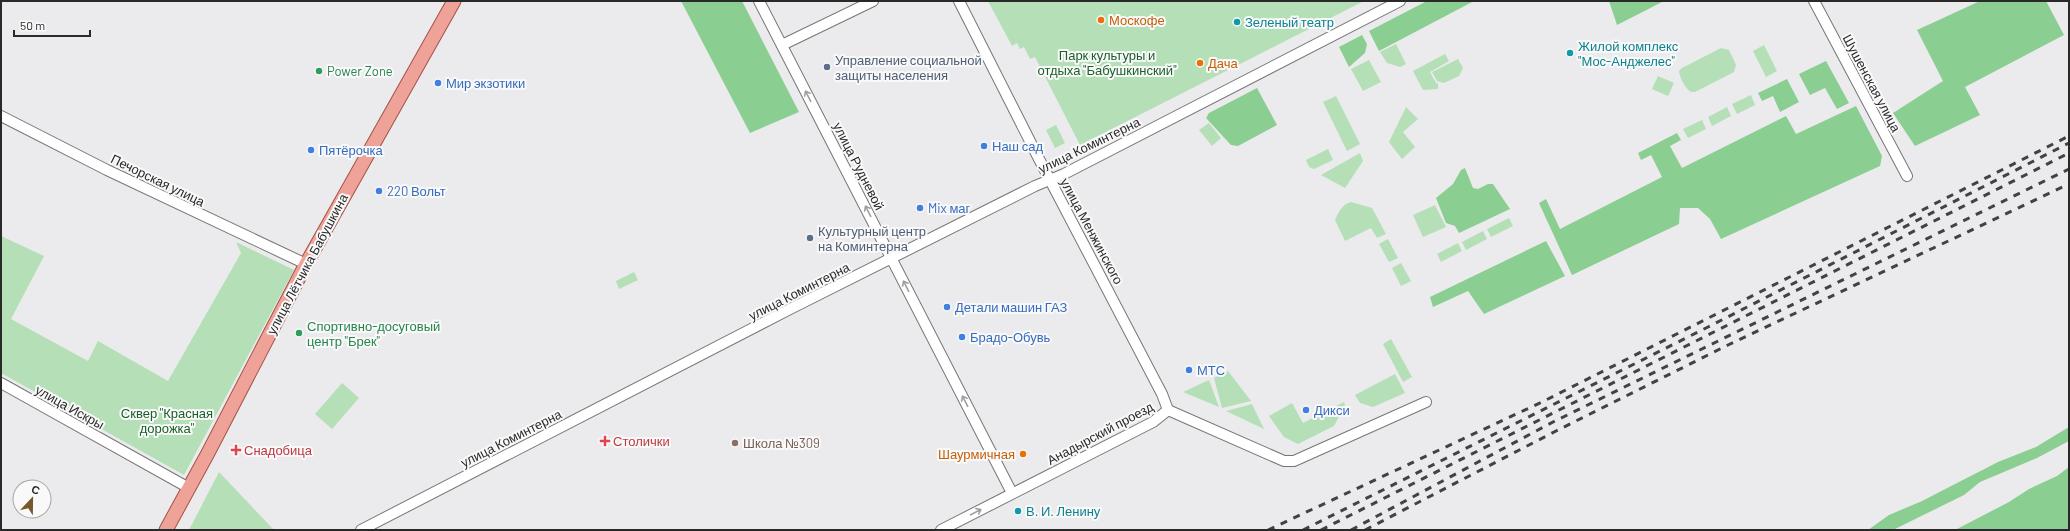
<svg xmlns="http://www.w3.org/2000/svg" width="2070" height="531" viewBox="0 0 2070 531" font-family="Barlow,sans-serif">
<rect width="100%" height="100%" fill="#ebebed"/>
<g fill="#b4dfb7">
<polygon points="988,1 1364,1 1080,145 1035,57 1030,59 1024,47 1020,49 1017,43 1012,46"/>
<polygon points="1396,44 1406,64 1400,67 1387,63 1380,52"/>
<polygon points="1764,45 1777,71 1766,77 1753,51"/>
<path d="M 1721,48 L 1729,50 L 1736,65 L 1734,72 L 1695,92 L 1691,92 C 1685,88 1680,79 1679,71 L 1682,68 Z"/>
<polygon points="1445,54 1449,61 1430,72 1436,83 1438,84 1438,89 1423,90 1413,71"/>
<polygon points="1458,59 1463,68 1459,76 1444,83 1437,81 1432,72"/>
<polygon points="1369,60 1381,82 1363,91 1351,69"/>
<polygon points="1658,76 1674,83 1668,96 1652,89"/>
<polygon points="1751,95 1755,105 1737,114 1732,104"/>
<polygon points="1336,96 1360,144 1347,151 1323,102"/>
<polygon points="1406,107 1418,119 1403,132 1415,147 1402,159 1389,142"/>
<polygon points="1727,107 1731,116 1712,126 1708,117"/>
<polygon points="1702,120 1706,129 1688,138 1683,129"/>
<polygon points="1209,123 1221,138 1212,146 1199,130"/>
<polygon points="1056,125 1065,143 1055,148 1046,130"/>
<polygon points="1328,149 1333,160 1314,169 1309,167 1306,160"/>
<polygon points="1360,153 1363,161 1345,188 1321,175"/>
<path d="M 1351,202 L 1372,208 L 1386,234 L 1377,238 L 1371,228 L 1345,241 L 1335,220 C 1339,212 1342,204 1351,202 Z"/>
<polygon points="1435,205 1446,227 1423,237 1413,215"/>
<polygon points="1509,218 1513,226 1491,237 1487,229"/>
<polygon points="1483,231 1487,239 1466,250 1462,242"/>
<polygon points="1,236 44,256 11,319 88,361 98,341 168,381 241,253 236,242 294,270 184,475 1,373"/>
<polygon points="1388,239 1398,258 1389,262 1379,244"/>
<polygon points="1458,243 1462,251 1441,262 1437,254"/>
<polygon points="1401,263 1411,281 1401,286 1392,268"/>
<polygon points="634,272 638,280 619,289 616,281"/>
<polygon points="1391,339 1412,377 1403,382 1383,344"/>
<polygon points="1228,371 1251,401 1222,408 1214,378"/>
<polygon points="1395,374 1405,393 1373,407 1360,403 1355,395"/>
<polygon points="1209,380 1219,407 1183,392"/>
<polygon points="342,383 359,398 332,429 315,414"/>
<polygon points="1344,402 1345,405 1334,426 1298,444 1284,437 1269,416 1292,403 1303,423"/>
<polygon points="1252,404 1264,429 1226,411"/>
<polygon points="219,472 274,530 189,530"/>
</g>
<g fill="#8bce91">
<polygon points="681,1 742,1 799,112 750,133"/>
<polygon points="1427,1 1474,1 1379,51 1369,31"/>
<polygon points="1609,1 1664,1 1617,25"/>
<polygon points="1980,1 2046,1 2064,35 1965,87 1980,115 1915,146 1893,113 1943,81 1917,30"/>
<polygon points="1362,35 1367,44 1365,53 1349,67 1339,47"/>
<polygon points="1826,61 1849,103 1837,109 1825,88 1810,95 1799,74"/>
<polygon points="1787,79 1799,102 1780,112 1773,96 1762,101 1758,93"/>
<polygon points="1257,88 1277,125 1238,146 1231,145 1206,118 1209,113"/>
<polygon points="1856,106 1882,156 1880,166 1721,239 1710,219 1698,208 1680,208 1679,224 1572,275 1539,203 1546,199 1560,229 1662,177 1651,155 1641,160 1638,153 1677,133 1681,140 1670,146 1682,168 1786,116 1796,134"/>
<polygon points="1465,168 1473,188 1478,189 1488,184 1493,184 1510,209 1459,233 1455,226 1446,223 1436,198 1453,184 1461,170"/>
<polygon points="1546,241 1565,276 1484,314 1468,291 1433,307 1430,297"/>
<polygon points="2069,427 2069,441 2037,458 1980,482 1964,495 1893,530 1868,530 1889,515 1922,501 1998,462 2036,447"/>
<polygon points="2069,467 2069,529 1955,530 2009,502 2029,489 2057,476"/>
</g>
<g fill="none" stroke-linecap="round" stroke-linejoin="round">
<g stroke="#767677" stroke-width="12">
<g id="minor">
<polyline points="759,1 1012,493"/>
<polyline points="959,1 1039,159 1162,394 1168,410"/>
<polyline points="1814,1 1907,176"/>
<polyline points="782,45 873,1"/>
<polyline points="1,116 107,170 306,264"/>
<polyline points="1,383 189,488"/>
<polyline points="1168,410 1284,461 1294,461 1426,402"/>
<polyline points="361,530 790,309 1035,186 1064,174 1400,1"/>
<polyline points="941,530 1153,422 1168,410"/>
</g>
</g>
<g stroke="#a35145" stroke-width="15">
<polyline id="major" points="166,530 208,453 306,264 454,1"/>
</g>
<use href="#minor" stroke="#fff" stroke-width="10"/>
<use href="#major" stroke="#efa398" stroke-width="13"/>
<g stroke="#424243" stroke-width="3" stroke-dasharray="7 7" stroke-linecap="butt">
<polyline points="1268,530 1542,402 2069,136"/>
<polyline points="1303,530 1708,327 2069,143"/>
<polyline points="1321,530 2069,153"/>
<polyline points="1351,530 1553,422 2069,169"/>
<polyline points="1365,530 1556,431 1728,345 2069,184"/>
</g>
</g>
<defs><path id="oneway-shaft" d="M-6 0H5M1.5-3L5.5 0L1.5 3" fill="none" stroke-width="1.6" stroke-linecap="round" stroke-linejoin="round"/></defs>
<g stroke="#9f9f9f">
<use href="#oneway-shaft" transform="translate(808 96) rotate(-117)"/>
<use href="#oneway-shaft" transform="translate(868 211) rotate(-117)"/>
<use href="#oneway-shaft" transform="translate(906 286) rotate(-117)"/>
<use href="#oneway-shaft" transform="translate(965 401) rotate(-117)"/>
<use href="#oneway-shaft" transform="translate(976 512) rotate(-28)"/>
</g>
<g fill="#e8710a" stroke="#f9f9fa" stroke-width="1.5">
<circle cx="1101" cy="20" r="4"/>
<circle cx="1200" cy="63" r="4"/>
<circle cx="1023" cy="454" r="4"/>
</g>
<g fill="#0f9aa8" stroke="#f9f9fa" stroke-width="1.5">
<circle cx="1237" cy="22" r="4"/>
<circle cx="1570" cy="53" r="4"/>
<circle cx="1018" cy="511" r="4"/>
</g>
<g fill="#5c6f8a" stroke="#f9f9fa" stroke-width="1.5">
<circle cx="827" cy="67" r="4"/>
<circle cx="810" cy="238" r="4"/>
</g>
<g fill="#2e9e5b" stroke="#f9f9fa" stroke-width="1.5">
<circle cx="319" cy="71" r="4"/>
<circle cx="299" cy="333" r="4"/>
</g>
<g fill="#3f7fe0" stroke="#f9f9fa" stroke-width="1.5">
<circle cx="438" cy="83" r="4"/>
<circle cx="984" cy="146" r="4"/>
<circle cx="311" cy="150" r="4"/>
<circle cx="379" cy="191" r="4"/>
<circle cx="920" cy="208" r="4"/>
<circle cx="947" cy="307" r="4"/>
<circle cx="962" cy="337" r="4"/>
<circle cx="1189" cy="370" r="4"/>
<circle cx="1306" cy="410" r="4"/>
</g>
<g fill="#e0444e" stroke="#f9f9fa" stroke-width="1.5">
<path d="M603 435h4v4h4v4h-4v4h-4v-4h-4v-4h4z"/>
<path d="M234 444h4v4h4v4h-4v4h-4v-4h-4v-4h4z"/>
</g>
<circle fill="#8d6e63" stroke="#f9f9fa" stroke-width="1.5" cx="735" cy="443" r="4"/>
<g text-anchor="middle" stroke-width="4" stroke-linejoin="round" paint-order="stroke">
<g font-size="13" fill="#c56008" stroke="#f9f9fa" text-anchor="start">
<text x="1109" y="25">Москофе</text>
<text x="1208" y="68">Дача</text>
<text x="1015" y="459" text-anchor="end">Шаурмичная</text>
</g>
<g font-size="13" fill="#0d838f" stroke="#f9f9fa" text-anchor="start">
<text x="1245" y="27">Зеленый театр</text>
<text x="1578" y="51">Жилой комплекс<tspan x="1578" dy="15">"Мос-Анджелес"</tspan></text>
<text x="1026" y="516">В. И. Ленину</text>
</g>
<g font-size="13" fill="#1a5f27" stroke="#f9f9fa">
<text x="1107" y="60">Парк культуры и<tspan x="1107" dy="15">отдыха "Бабушкинский"</tspan></text>
<text x="167" y="418">Сквер "Красная<tspan x="167" dy="15">дорожка"</tspan></text>
</g>
<g font-size="13" fill="#4e5e75" stroke="#f9f9fa" text-anchor="start">
<text x="835" y="65">Управление социальной<tspan x="835" dy="15">защиты населения</tspan></text>
<text x="818" y="236">Культурный центр<tspan x="818" dy="15">на Коминтерна</tspan></text>
</g>
<g font-size="13" fill="#27864d" stroke="#f9f9fa" text-anchor="start">
<text x="327" y="76">Power Zone</text>
<text x="307" y="331">Спортивно-досуговый<tspan x="307" dy="15">центр "Брек"</tspan></text>
</g>
<g font-size="13" fill="#366cbe" stroke="#f9f9fa" text-anchor="start">
<text x="446" y="88">Мир экзотики</text>
<text x="992" y="151">Наш сад</text>
<text x="319" y="155">Пятёрочка</text>
<text x="387" y="196">220 Вольт</text>
<text x="928" y="213">Mix маг</text>
<text x="955" y="312">Детали машин ГАЗ</text>
<text x="970" y="342">Брадо-Обувь</text>
<text x="1197" y="375">МТС</text>
<text x="1314" y="415">Дикси</text>
</g>
<g font-size="13" fill="#29292a" stroke="#f9f9fa">
<text transform="translate(1872 83) rotate(62)" y="5">Шушенская улица</text>
<text transform="translate(1089 145) rotate(-26)" y="5">улица Коминтерна</text>
<text transform="translate(859 166) rotate(63)" y="5">улица Рудневой</text>
<text transform="translate(158 180) rotate(26)" y="5">Печорская улица</text>
<text transform="translate(1092 231) rotate(62)" y="5">улица Менжинского</text>
<text transform="translate(307 264) rotate(-62)" y="5">улица Лётчика Бабушкина</text>
<text transform="translate(799 291) rotate(-27)" y="5">улица Коминтерна</text>
<text transform="translate(70 407) rotate(29)" y="5">улица Искры</text>
<text transform="translate(1100 433) rotate(-28)" y="5">Анадырский проезд</text>
<text transform="translate(511 438) rotate(-27)" y="5">улица Коминтерна</text>
</g>
<g font-size="13" fill="#be3a42" stroke="#f9f9fa" text-anchor="start">
<text x="613" y="446">Столички</text>
<text x="244" y="455">Снадобица</text>
</g>
<g font-size="13" fill="#785e54" stroke="#f9f9fa" text-anchor="start">
<text x="743" y="448">Школа №309</text>
</g>
</g>
<rect width="2070" height="531" fill="none" stroke="#29292a" stroke-width="4"/>
<g transform="translate(32 499) rotate(22)"><circle r="19" fill="#f9f9fa" stroke="#a6a6a7"/>
<path d="M0-3L7 15L0 10L-7 15Z" fill="#77582d"/>
<text y="-6" font-size="11" font-weight="bold" text-anchor="middle" fill="#29292a">С</text>
</g>
<path d="M14 30v6h76v-6" fill="none" stroke="#29292a" stroke-width="2"/>
<text x="20" y="30" font-size="12" fill="#29292a" stroke="#f9f9fa" stroke-width="3" paint-order="stroke">50 m</text>
</svg>
